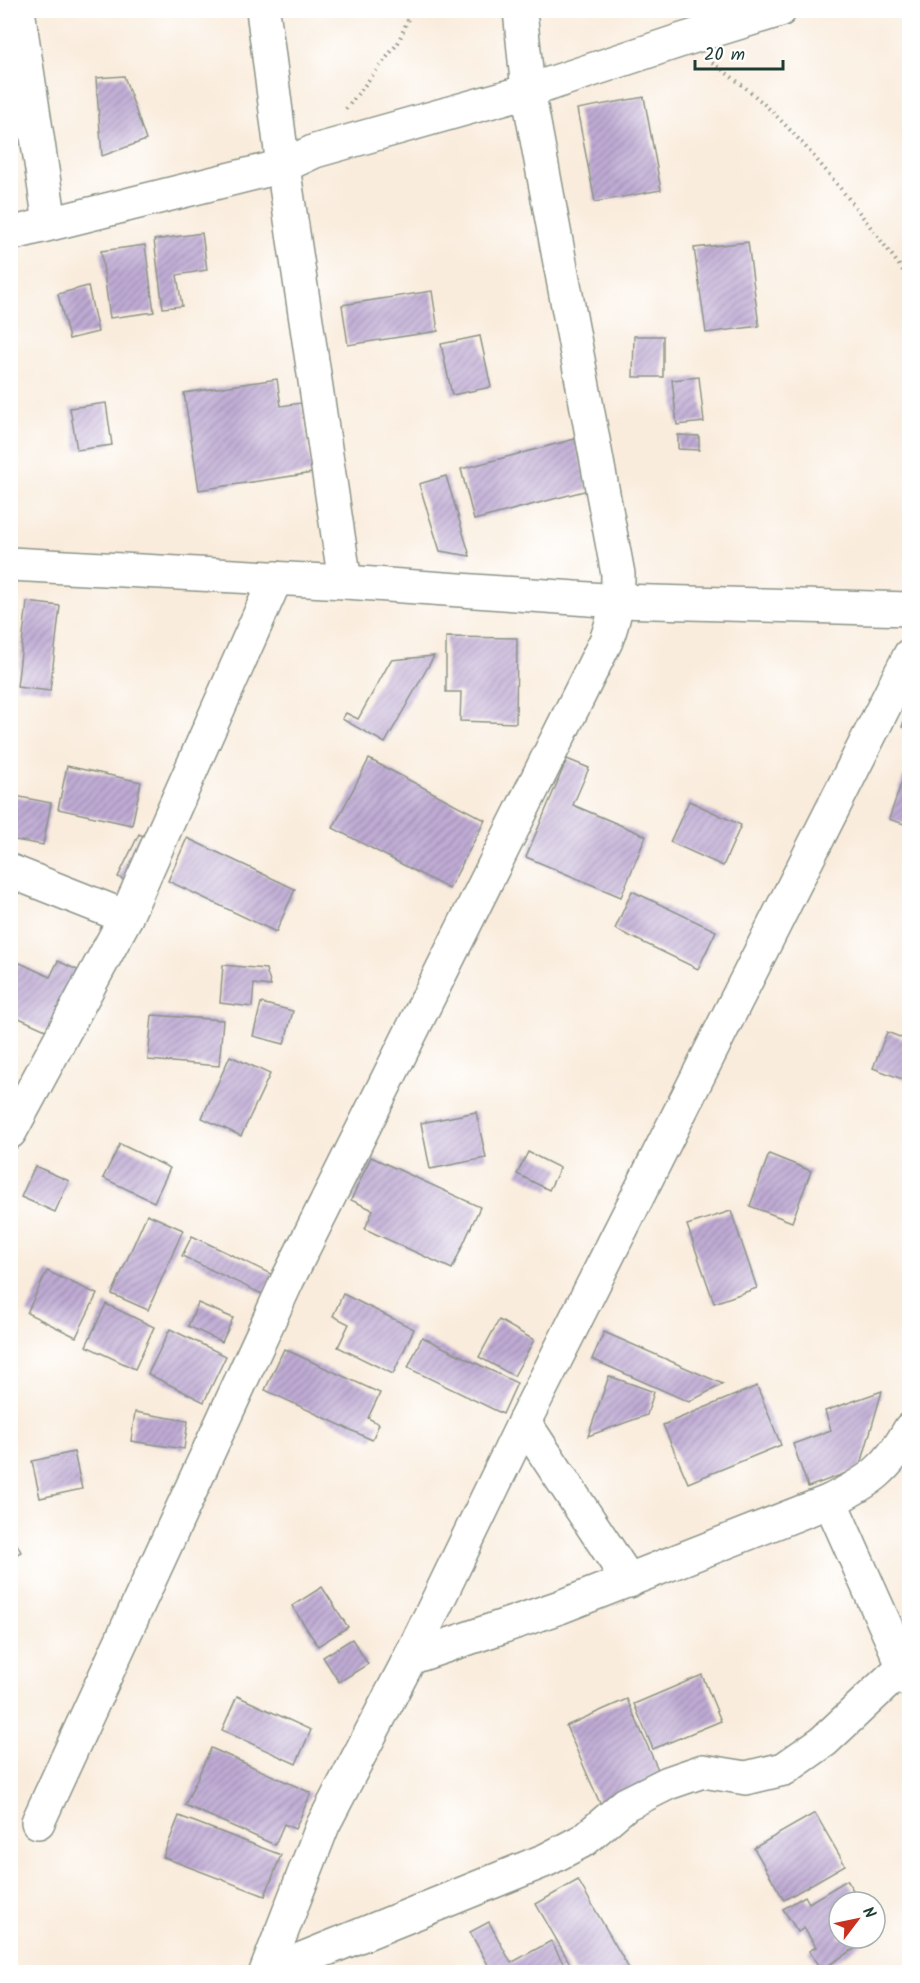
<svg xmlns="http://www.w3.org/2000/svg" width="920" height="1983" viewBox="0 0 920 1983" font-family="Kalam,sans-serif">
<defs>
<pattern id="building-hatch" width="6" height="6" patternUnits="userSpaceOnUse" patternTransform="scale(1.5)"><rect width="6" height="6" fill="#bfabd4"/><path d="M-1 1l2-2M0 6l6-6M5 7l2-2" fill="none" stroke="#9b8cad"/></pattern>
</defs>
<rect width="100%" height="100%" fill="#fff"/>
<filter id="ink" filterUnits="userSpaceOnUse"><feTurbulence type="fractalNoise" baseFrequency=".0167" numOctaves="2"/><feDisplacementMap in="SourceGraphic" scale="12" xChannelSelector="R" yChannelSelector="G"/><feConvolveMatrix kernelMatrix="1 2 1 2 8 2 1 2 1" color-interpolation-filters="sRGB"/></filter>
<filter id="wash" filterUnits="userSpaceOnUse"><feTurbulence type="fractalNoise" baseFrequency=".008" numOctaves="4" result="noise"/><feDisplacementMap in="SourceGraphic" scale="24" xChannelSelector="R" yChannelSelector="G"/><feGaussianBlur stdDeviation="1.35" result="paint"/><feColorMatrix in="noise" values="0 0 0 0 0 0 0 0 0 0 0 0 0 0 0 0 0 1.4 0 .05"/><feComposite in="paint" operator="in"/></filter>
<g filter="url(#wash)">
<rect width="100%" height="100%" fill="#f9ecdc"/>
<g id="blocks">
<g fill="url(#building-hatch)">
<polygon points="124,76 146,140 102,156 96,78"/>
<polygon points="644,97 661,190 595,202 577,109"/>
<polygon points="202,233 207,270 177,275 182,306 163,308 154,240"/>
<polygon points="748,242 759,326 706,333 694,248"/>
<polygon points="145,245 154,312 110,318 101,251"/>
<polygon points="88,286 98,332 69,339 58,294"/>
<polygon points="432,291 438,331 348,345 342,305"/>
<polygon points="480,336 491,387 452,395 441,344"/>
<polygon points="634,336 663,336 663,377 633,377"/>
<polygon points="699,377 704,422 677,425 672,380"/>
<polygon points="277,379 281,406 301,403 312,473 199,490 184,393"/>
<polygon points="106,403 112,445 77,450 70,408"/>
<polygon points="678,435 699,436 699,450 678,449"/>
<polygon points="575,439 588,490 474,520 461,469"/>
<polygon points="446,476 470,556 440,551 419,484"/>
<polygon points="27,602 60,606 50,691 17,687"/>
<polygon points="446,637 517,638 516,723 460,721 461,692 446,692"/>
<polygon points="434,656 385,743 342,719 346,713 358,719 391,660"/>
<polygon points="909,706 910,706 910,730 902,727"/>
<polygon points="369,759 485,820 449,889 333,828"/>
<polygon points="567,759 589,768 573,805 646,836 621,897 526,857"/>
<polygon points="67,766 141,782 132,825 58,809"/>
<polygon points="904,775 910,776 910,826 889,819"/>
<polygon points="10,795 51,803 43,845 10,839"/>
<polygon points="689,801 741,825 723,866 670,842"/>
<polygon points="139,834 155,842 133,885 118,877"/>
<polygon points="187,838 295,889 276,932 168,881"/>
<polygon points="632,891 716,931 698,969 615,929"/>
<polygon points="58,961 88,975 59,1036 10,1014 10,971 13,973 18,962 50,977"/>
<polygon points="223,965 266,969 271,986 254,984 252,1007 220,1003"/>
<polygon points="261,1003 293,1011 284,1044 253,1036"/>
<polygon points="152,1015 223,1020 219,1066 148,1060"/>
<polygon points="887,1032 910,1041 910,1082 873,1068"/>
<polygon points="230,1056 270,1074 241,1136 202,1118"/>
<polygon points="476,1112 486,1158 430,1169 421,1123"/>
<polygon points="120,1144 170,1168 154,1202 103,1178"/>
<polygon points="528,1152 560,1168 549,1190 517,1174"/>
<polygon points="769,1154 811,1171 792,1222 750,1206"/>
<polygon points="371,1157 480,1207 452,1269 365,1229 373,1210 351,1200"/>
<polygon points="35,1166 69,1181 55,1212 21,1197"/>
<polygon points="731,1211 757,1288 714,1303 687,1225"/>
<polygon points="147,1214 183,1230 148,1310 112,1294"/>
<polygon points="192,1236 273,1275 264,1295 182,1256"/>
<polygon points="47,1271 97,1294 76,1337 27,1313"/>
<polygon points="343,1294 414,1329 393,1374 338,1347 349,1324 333,1316"/>
<polygon points="198,1303 233,1318 222,1342 188,1326"/>
<polygon points="106,1304 154,1327 135,1369 86,1346"/>
<polygon points="499,1320 534,1340 514,1376 479,1357"/>
<polygon points="170,1329 226,1356 204,1402 148,1374"/>
<polygon points="604,1332 723,1384 689,1402 592,1359"/>
<polygon points="422,1337 517,1383 503,1414 408,1368"/>
<polygon points="284,1349 380,1393 368,1418 379,1424 372,1440 265,1390"/>
<polygon points="609,1376 654,1392 647,1415 588,1436"/>
<polygon points="757,1386 781,1445 688,1483 663,1425"/>
<polygon points="882,1391 860,1468 808,1487 793,1444 831,1430 825,1411"/>
<polygon points="135,1412 188,1421 184,1449 131,1441"/>
<polygon points="74,1452 82,1489 40,1498 32,1461"/>
<polygon points="10,1531 21,1552 10,1558"/>
<polygon points="322,1587 348,1627 318,1646 292,1606"/>
<polygon points="352,1639 368,1664 339,1682 323,1657"/>
<polygon points="702,1675 721,1721 653,1749 634,1704"/>
<polygon points="237,1696 311,1730 296,1764 222,1730"/>
<polygon points="627,1699 663,1781 602,1808 566,1726"/>
<polygon points="211,1748 311,1793 295,1829 284,1824 275,1845 185,1805"/>
<polygon points="815,1813 845,1865 784,1900 754,1848"/>
<polygon points="179,1816 281,1855 265,1896 163,1857"/>
<polygon points="578,1880 631,1972 575,1972 536,1904"/>
<polygon points="847,1880 860,1902 839,1902 839,1938 858,1938 862,1944 821,1970 809,1951 816,1947 804,1928 798,1932 783,1909 805,1896 809,1903"/>
<polygon points="489,1922 511,1963 551,1941 568,1972 492,1972 470,1932"/>
</g>
</g>
</g>
<g filter="url(#ink)">
<use href="#blocks" fill-opacity="0" stroke="#8c9488" stroke-width="1.5"/>
<g fill="none" stroke-linecap="round" stroke-linejoin="round">
<g stroke="#8c9488" stroke-width="36">
<g id="street">
<polyline points="18,10 50,223"/>
<polyline points="263,10 283,166 345,582"/>
<polyline points="10,234 283,166 315,151 528,91 679,41 780,10"/>
<polyline points="10,871 126,917"/>
<polyline points="10,1132 126,917 276,578"/>
<polyline points="524,1422 629,1581"/>
<polyline points="830,1501 910,1681"/>
<path d="M 410,1658 L 560,1607 L 830,1501 C 870,1481 887,1470 910,1429"/>
<path d="M 38,1822 L 287,1281 L 606,641 C 615,617 618,600 618,574 L 528,91 L 520,10"/>
<polyline points="266,1972 323,1825 410,1658 524,1422 910,655"/>
<polyline points="270,1972 546,1860 584,1840 626,1804 668,1783 703,1771 746,1778 784,1769 824,1741 903,1667"/>
</g>
</g>
<g stroke="#8c9488" stroke-width="36">
<polyline id="secondary" points="10,564 345,582 618,601 910,609"/>
</g>
<g stroke="#8c9488" stroke-width="4" stroke-dasharray="1.5 4.5" stroke-linecap="butt">
<path d="M 712,63 C 768,100 810,150 852,203 C 872,229 892,254 910,281"/>
<polyline points="346,109 398,43 412,10"/>
</g>
<use href="#street" stroke="#fff" stroke-width="33"/>
<use href="#secondary" stroke="#fff" stroke-width="33"/>
</g>
</g>
<rect width="920" height="1983" fill="none" stroke="#fff" stroke-width="36"/>
<g transform="translate(857 1920) rotate(58)"><circle r="28" fill="#ffffff" stroke="#a5b1ae" stroke-width="1.5"/>
<path d="M0-4.5L10 22L0 15L-10 22Z" fill="#c8321e"/>
<text y="-9" font-size="16" font-weight="bold" text-anchor="middle" fill="#1f3d34">N</text>
</g>
<path d="M695 60v9h88v-9" fill="none" stroke="#1f3d34" stroke-width="3"/>
<text x="704" y="60" font-size="18" fill="#1f3d34" stroke="#ffffff" stroke-width="4.5" paint-order="stroke">20 m</text>
</svg>
